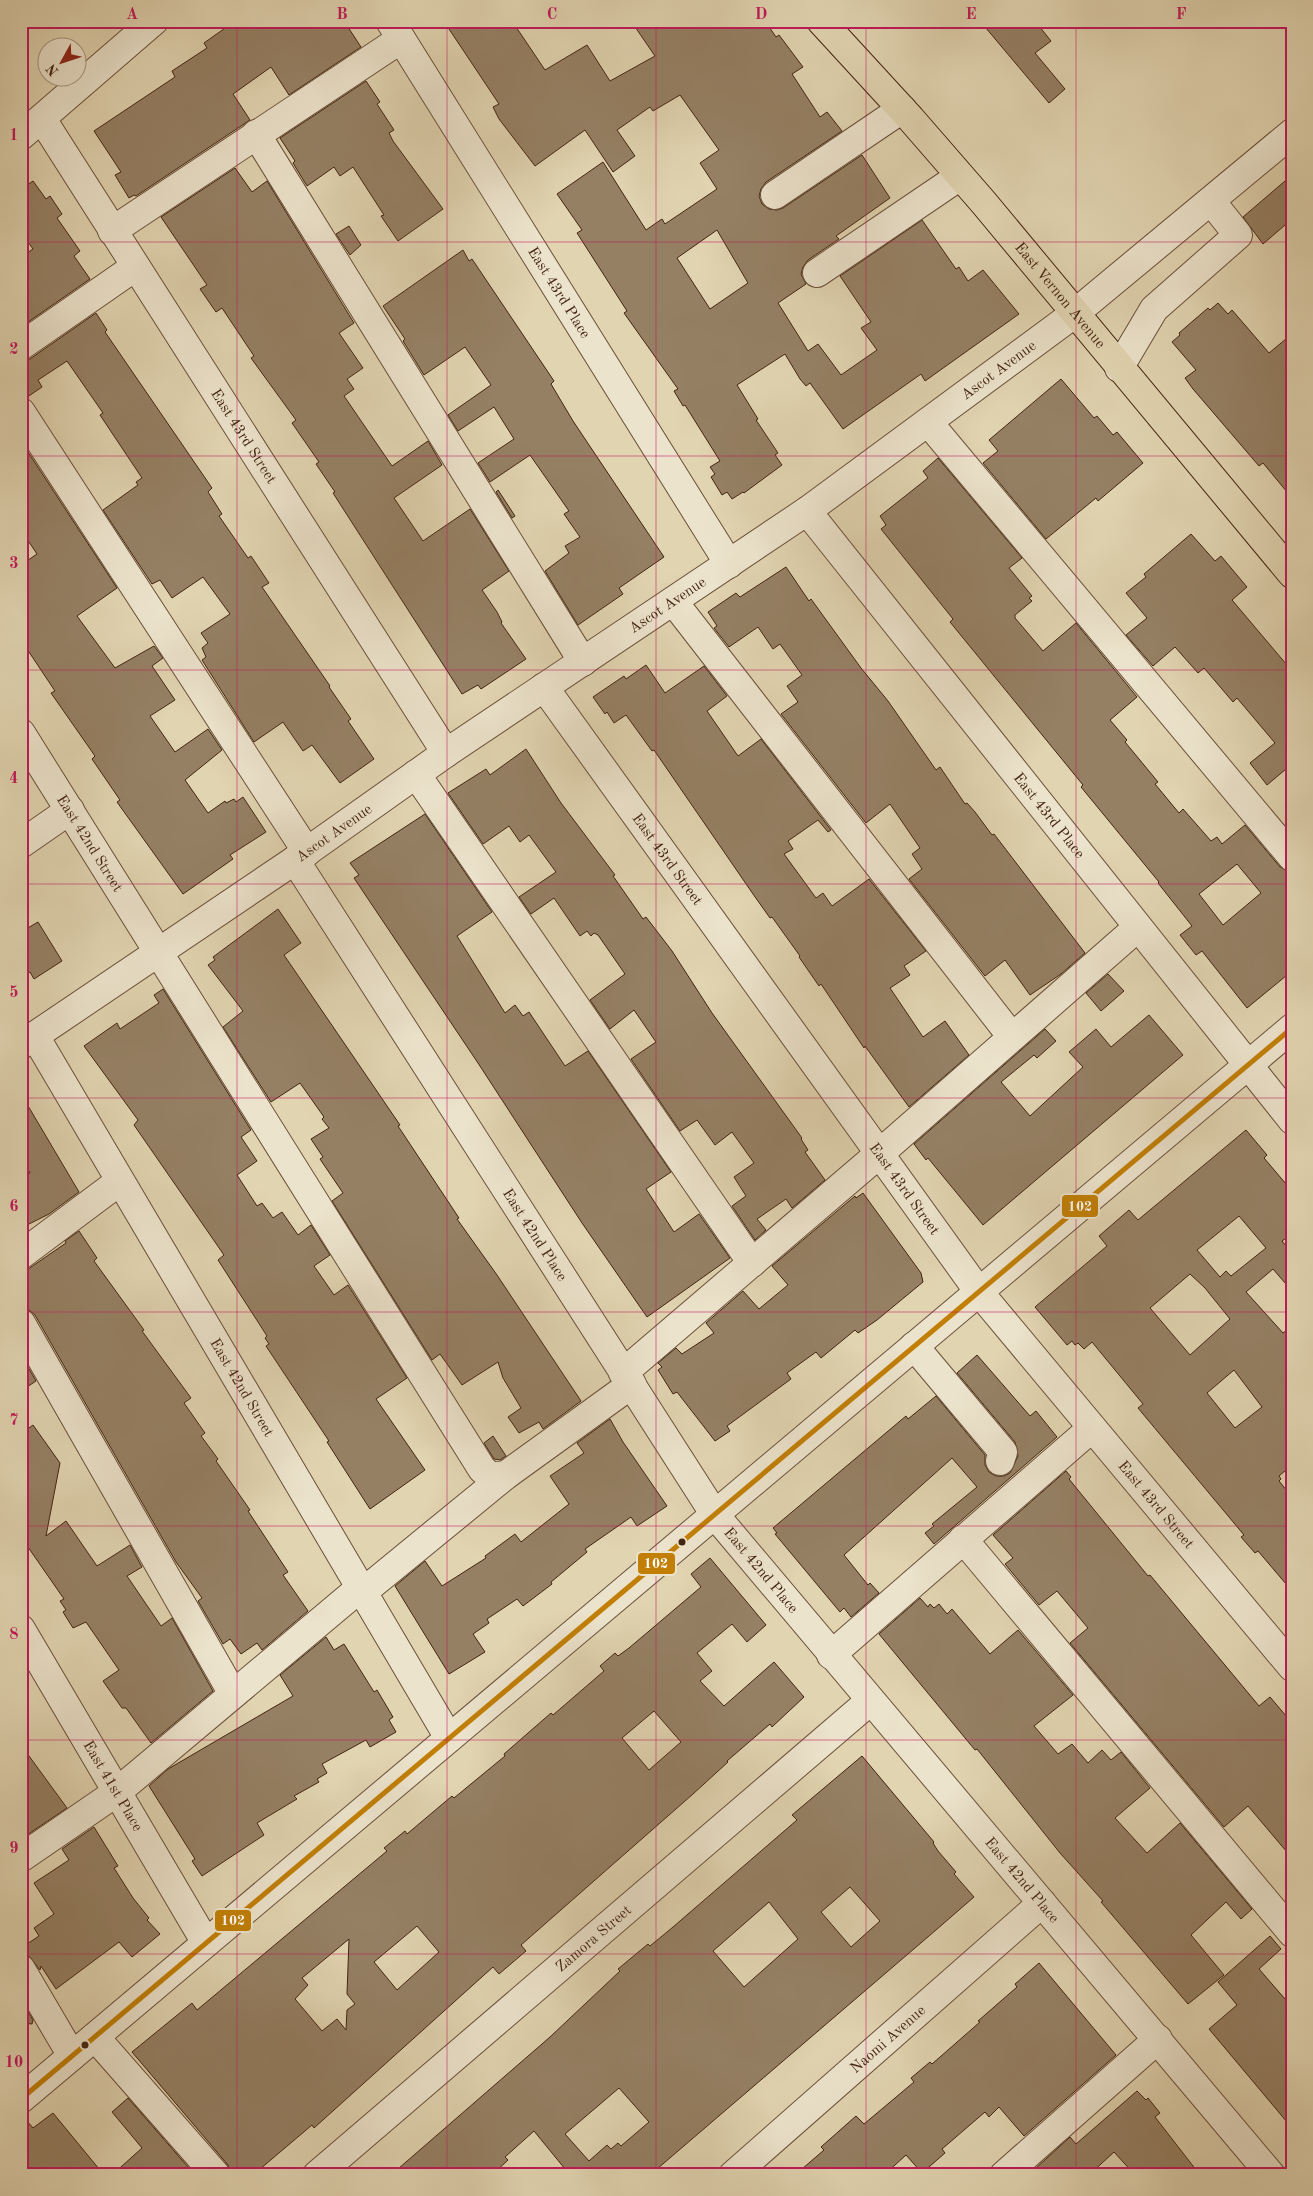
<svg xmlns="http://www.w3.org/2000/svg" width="1313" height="2196" viewBox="0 0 1313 2196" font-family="'Old Standard TT',serif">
<rect width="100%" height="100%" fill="#e1d4b1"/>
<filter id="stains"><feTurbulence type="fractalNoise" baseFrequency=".004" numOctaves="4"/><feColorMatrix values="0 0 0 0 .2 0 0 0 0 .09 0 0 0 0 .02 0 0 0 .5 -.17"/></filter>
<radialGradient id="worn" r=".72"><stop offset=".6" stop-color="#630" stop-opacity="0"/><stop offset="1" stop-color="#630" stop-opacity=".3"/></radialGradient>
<g fill="#958064" stroke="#432411" fill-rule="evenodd">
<polygon points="235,21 344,21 361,47 289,95 271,67 233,94 250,120 136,196 134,195 129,198 115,175 121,172 94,131 175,77 172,71 207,48 204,43"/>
<path d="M 461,21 L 512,21 L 545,70 L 587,45 L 610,81 L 655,56 L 631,21 L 765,21 L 776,37 L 779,35 L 803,67 L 792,74 L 820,117 L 827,112 L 842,131 L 766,182 L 761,189 L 759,196 L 762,204 L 769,209 L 777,210 L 783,208 L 862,155 L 890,198 L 836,236 L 839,239 L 808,260 L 803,267 L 801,274 L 806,284 L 778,303 L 808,351 L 818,344 L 841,375 L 877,350 L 861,328 L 871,322 L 840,276 L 922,220 L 956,269 L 959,267 L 968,281 L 983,270 L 1019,314 L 925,381 L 921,374 L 843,429 L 810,383 L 806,386 L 800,379 L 785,354 L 737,385 L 758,419 L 756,420 L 778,453 L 775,455 L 782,465 L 744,493 L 743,492 L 732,499 L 727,492 L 722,495 L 711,477 L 715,474 L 710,467 L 720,461 L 685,405 L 683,406 L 674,391 L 678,389 L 624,313 L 627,311 L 577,233 L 582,230 L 557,194 L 603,162 L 646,230 L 662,219 L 665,224 L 717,189 L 700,163 L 719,150 L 680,95 L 653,111 L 650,107 L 617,130 L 635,156 L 613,172 L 585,130 L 535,166 L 499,119 L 493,107 L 499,104 L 449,29 ZM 717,230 L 748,283 L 710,309 L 677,258 Z"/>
<polygon points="980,21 1035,21 1051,41 1035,53 1065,89 1049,103"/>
<polygon points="366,81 380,102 377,104 394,130 389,133 393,141 443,209 398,241 381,216 384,215 353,167 340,176 334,167 307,186 293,163 295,161 280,138"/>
<polygon points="235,168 252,192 267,181 354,323 339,333 363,368 347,379 354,389 344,396 392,466 428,441 442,465 394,498 423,541 470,509 509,571 482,590 497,612 502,622 501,623 526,659 481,689 478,685 462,694 333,493 335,492 316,464 319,462 292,423 296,420 251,358 254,356 222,308 216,312 200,289 207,285 161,217"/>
<polygon points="1292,175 1292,219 1263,244 1243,217"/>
<polygon points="33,181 46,199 50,196 62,214 57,218 80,251 74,256 90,279 21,327 21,257 33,249 21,232 21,189"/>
<polygon points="349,226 361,245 350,255 336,234"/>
<polygon points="463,250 469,261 472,259 554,381 551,384 573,421 664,557 619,588 623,594 578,625 545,571 569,553 565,546 580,537 564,514 569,511 530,455 490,482 478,463 514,439 494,407 458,431 448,415 491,385 465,347 424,375 403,341 405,339 383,306"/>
<polygon points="1218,303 1228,314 1232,310 1269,353 1292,334 1292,498 1263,463 1259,466 1193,389 1185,378 1196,370 1172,342 1180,335 1179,333 1208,308 1210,310"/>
<polygon points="96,313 107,330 105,332 212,488 208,492 222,514 219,516 248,558 251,556 269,583 262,587 330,686 329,687 351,719 348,721 374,759 340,783 312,745 303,751 283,722 254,742 202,660 206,657 202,648 208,643 201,633 230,614 203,577 172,598 160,580 152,584 103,510 138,485 136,482 142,478 100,415 103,413 67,361 38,380 42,387 26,398 21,397 21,361 30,359"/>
<polygon points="1061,379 1094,418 1097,416 1113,435 1117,432 1143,463 1098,501 1096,498 1046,539 983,463 998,451 989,440"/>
<polygon points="26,449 117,588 77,616 115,668 154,646 163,658 152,666 175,700 150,716 175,752 208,729 222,750 185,780 208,813 225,801 226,803 234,799 236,802 243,797 266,832 230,855 233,859 183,894 117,802 120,800 92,759 95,756 51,693 55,691 21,640 21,565 37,554 21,530 21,452"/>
<path d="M 938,458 L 1022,558 L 1009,568 L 1032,596 L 1029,598 L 1032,601 L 1015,615 L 1015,618 L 1043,651 L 1076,623 L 1137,697 L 1110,720 L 1127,740 L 1125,742 L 1158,782 L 1155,784 L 1179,813 L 1183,809 L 1211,841 L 1217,837 L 1222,844 L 1245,825 L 1280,867 L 1292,872 L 1292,971 L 1247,1008 L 1202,951 L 1196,955 L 1180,935 L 1192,926 L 1158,883 L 1159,882 L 1081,787 L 1083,785 L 950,622 L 953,619 L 881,529 L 886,525 L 880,516 L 928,478 L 923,471 ZM 1237,864 L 1261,893 L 1223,925 L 1199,894 Z"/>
<polygon points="498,490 515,516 512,518 496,492"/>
<polygon points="1191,534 1215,561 1221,556 1247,587 1232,600 1292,671 1292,764 1267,785 1250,763 1275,743 1237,698 1233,702 1204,668 1198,673 1175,647 1153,666 1126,635 1147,618 1126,593 1146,577 1144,574"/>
<polygon points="786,567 809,601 811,599 861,668 888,701 936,770 940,767 965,804 967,803 975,812 992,835 994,834 1085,953 1061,974 1030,995 1005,960 985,976 909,879 922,869 912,854 920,848 890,804 866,823 781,714 798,702 787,686 802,675 780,644 773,649 758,627 729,647 714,628 717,626 708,612 736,593 740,597"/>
<polygon points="646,665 665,693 704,666 727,696 707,711 738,756 761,739 831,830 828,832 818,820 788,841 793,849 784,854 816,898 823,893 832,906 869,879 926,951 904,966 910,975 890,988 923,1037 945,1021 969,1055 909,1107 865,1046 864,1048 821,984 819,986 799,957 800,956 772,917 770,918 753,894 654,750 652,751 626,715 614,723 607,712 605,714 593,697 624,676 626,679"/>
<polygon points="526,749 561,803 615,875 613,876 643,919 646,917 672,951 712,1013 802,1138 801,1139 808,1150 805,1152 825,1180 792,1208 786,1199 757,1219 766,1230 755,1240 732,1206 746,1196 734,1177 754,1163 732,1132 715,1145 697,1120 680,1131 631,1059 656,1042 634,1010 610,1029 590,1000 625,974 598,935 594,933 591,936 587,931 580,936 554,898 531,914 519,897 556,872 529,835 520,842 509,826 483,844 448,793 486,769 490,775"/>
<polygon points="425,814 492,912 457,936 505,1013 515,1005 523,1016 529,1012 565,1066 588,1051 671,1172 646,1189 674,1232 699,1214 730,1258 647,1317 582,1223 478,1063 354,878 359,875 350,863"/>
<polygon points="278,909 301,943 284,955 400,1125 398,1126 459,1218 457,1219 497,1275 581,1401 543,1429 539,1422 519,1433 508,1417 521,1408 503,1378 498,1362 462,1385 440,1354 432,1360 332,1201 343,1193 320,1159 323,1157 311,1139 329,1128 322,1119 324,1117 300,1083 271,1102 223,1027 243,1011 208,965 215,960 213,957"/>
<polygon points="38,922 62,961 34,979 30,972 21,977 21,932"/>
<polygon points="1108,974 1124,991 1101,1011 1086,993"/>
<polygon points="163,989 251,1130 241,1137 257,1161 237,1175 257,1206 262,1203 273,1218 282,1212 298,1235 311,1225 330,1255 314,1266 334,1295 348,1285 407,1378 376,1399 425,1470 370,1509 327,1442 329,1441 266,1346 269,1344 265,1338 267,1336 218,1260 224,1255 134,1125 138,1120 84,1046 117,1023 120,1029 159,1003 154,995"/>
<polygon points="1149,1015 1183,1055 983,1225 928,1158 926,1160 914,1144 1045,1029 1056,1041 1037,1058 1034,1055 1001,1082 1030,1116 1083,1067 1069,1052 1096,1029 1111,1047"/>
<polygon points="21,1094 79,1192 49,1214 21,1228 21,1178 30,1173 21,1157"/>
<path d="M 1246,1130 L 1267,1155 L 1264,1158 L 1292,1191 L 1292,1234 L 1282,1241 L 1292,1253 L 1292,1291 L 1273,1269 L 1246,1292 L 1283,1333 L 1292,1326 L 1292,1409 L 1287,1413 L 1292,1420 L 1292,1465 L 1279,1476 L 1281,1479 L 1279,1481 L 1292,1497 L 1292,1591 L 1258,1551 L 1255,1553 L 1241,1537 L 1244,1535 L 1138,1408 L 1143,1404 L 1092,1342 L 1084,1349 L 1078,1343 L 1075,1345 L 1072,1341 L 1067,1345 L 1035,1307 L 1107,1246 L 1099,1236 L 1129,1210 L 1138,1220 ZM 1239,1216 L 1266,1248 L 1231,1276 L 1226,1271 L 1220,1277 L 1197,1250 ZM 1190,1274 L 1205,1288 L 1230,1319 L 1190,1355 L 1150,1308 ZM 1234,1370 L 1262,1407 L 1235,1428 L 1207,1393 Z"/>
<polygon points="863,1193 921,1273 923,1282 877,1320 858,1333 855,1330 821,1358 816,1352 787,1373 791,1379 727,1426 730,1431 715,1441 677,1392 673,1394 658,1370 662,1367 658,1363 676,1348 682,1354 714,1333 706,1323 743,1291 759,1309 788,1285 772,1266 855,1196 856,1198"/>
<polygon points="79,1231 97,1258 94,1261 144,1330 142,1331 191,1398 184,1403 205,1433 201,1436 218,1459 216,1461 250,1510 248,1511 288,1572 283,1575 308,1611 262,1650 257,1643 241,1654 230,1639 223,1644 198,1601 202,1598 176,1562 35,1315 29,1310 21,1307 21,1274 66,1243 65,1241"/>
<polygon points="21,1355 36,1381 21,1391"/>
<polygon points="977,1355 1030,1416 1036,1411 1057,1437 934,1544 925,1533 934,1526 932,1524 977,1487 952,1458 844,1555 868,1585 870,1583 879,1593 851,1617 844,1608 840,1612 775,1534 777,1533 773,1528 906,1416 908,1419 936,1396 985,1455 985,1465 989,1472 996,1476 1004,1476 1010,1473 1018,1456 1015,1442 957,1373"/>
<polygon points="610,1419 623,1442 667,1506 637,1526 631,1517 585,1549 587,1552 551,1582 552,1584 523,1606 517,1599 487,1619 489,1623 473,1634 485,1652 449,1674 395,1586 425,1561 442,1586 486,1558 485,1556 515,1534 521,1542 569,1504 550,1476 584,1453 577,1443"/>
<polygon points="33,1425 60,1463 46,1536 66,1521 97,1566 130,1545 142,1567 127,1576 161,1626 172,1618 213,1691 151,1743 126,1708 122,1708 103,1681 119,1670 86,1622 73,1628 63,1612 66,1610 60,1601 64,1599 21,1537 21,1434"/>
<polygon points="493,1436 506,1456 500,1460 494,1459 484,1443"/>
<polygon points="1066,1471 1071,1477 1069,1479 1148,1576 1150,1575 1259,1706 1270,1697 1292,1723 1292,1858 1248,1806 1224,1827 1070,1643 1088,1628 1057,1591 1039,1605 1005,1564 1013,1558 993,1535"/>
<path d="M 710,1558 L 766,1625 L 747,1642 L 732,1624 L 697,1653 L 712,1671 L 700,1681 L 724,1706 L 774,1662 L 804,1697 L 772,1727 L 770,1724 L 727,1761 L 728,1762 L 693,1794 L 521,1945 L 526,1951 L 499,1974 L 493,1967 L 314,2128 L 312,2125 L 253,2175 L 231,2175 L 228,2165 L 132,2052 L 192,2003 L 197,2010 L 387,1851 L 384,1848 L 405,1831 L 407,1834 L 452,1796 L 454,1798 L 505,1756 L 504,1754 L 551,1713 L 553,1715 L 604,1671 L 600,1666 L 615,1653 L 618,1656 L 629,1648 L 701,1587 L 691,1574 ZM 654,1711 L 681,1742 L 649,1770 L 622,1738 ZM 417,1926 L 439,1952 L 397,1990 L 374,1962 ZM 349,1939 L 347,1994 L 355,2004 L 347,2010 L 346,2030 L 337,2019 L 322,2031 L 295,1999 L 308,1985 L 302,1978 Z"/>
<polygon points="920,1598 928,1607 930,1604 934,1608 939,1604 947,1614 952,1609 990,1654 1018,1630 1073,1695 1034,1726 1058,1754 1072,1744 1088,1763 1102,1750 1111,1760 1121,1752 1150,1788 1115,1818 1147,1853 1180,1823 1252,1909 1241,1919 1226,1902 1191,1935 1224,1975 1188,2004 1101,1902 1103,1901 1060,1853 977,1749 975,1750 879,1634"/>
<polygon points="326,1637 334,1650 344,1644 374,1692 377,1690 393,1717 389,1720 396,1732 370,1747 366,1740 322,1764 327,1773 317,1779 319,1782 294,1796 297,1799 257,1823 264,1835 202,1876 192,1861 195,1859 149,1786 168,1769 293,1696 280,1675"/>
<polygon points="21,1745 67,1808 21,1839"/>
<path d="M 862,1756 L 934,1842 L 933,1843 L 938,1851 L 956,1872 L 954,1874 L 974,1897 L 936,1930 L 650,2175 L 570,2175 L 534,2131 L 505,2157 L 508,2160 L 492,2175 L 391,2175 L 550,2037 L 620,1971 L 618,1969 L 648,1944 L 650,1946 L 673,1927 L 797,1820 L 792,1815 ZM 850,1887 L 880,1921 L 851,1947 L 821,1912 ZM 769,1902 L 798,1939 L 744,1987 L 713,1951 ZM 619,2088 L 649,2122 L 621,2146 L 618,2143 L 611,2149 L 607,2145 L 589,2161 L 565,2134 Z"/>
<polygon points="94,1827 118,1866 114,1868 133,1898 149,1918 147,1920 160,1934 132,1957 119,1942 56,1989 41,1966 40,1970 29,1956 21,1953 21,1948 39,1936 34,1928 54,1914 34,1883 69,1860 62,1849"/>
<polygon points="1270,1936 1281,1949 1259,1969 1292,2007 1292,2128 1209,2029 1237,2005 1218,1982"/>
<polygon points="1039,1963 1116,2055 1024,2136 999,2107 989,2117 985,2112 942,2149 945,2153 922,2173 906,2155 884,2175 795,2175 824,2150 821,2147 856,2116 864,2124 914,2082 911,2078 930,2062 932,2064 980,2022 978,2021 1017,1987 1015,1984"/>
<polygon points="21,2000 33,2020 32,2024 21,2023"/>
<polygon points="1137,2091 1146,2100 1148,2098 1160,2113 1155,2117 1200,2175 1135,2175 1114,2152 1089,2175 1040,2175 1035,2169 1070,2137 1076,2144"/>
<polygon points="128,2098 195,2175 112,2175 142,2148 112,2112"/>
<polygon points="53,2113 104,2175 21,2175 21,2114 33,2128"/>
</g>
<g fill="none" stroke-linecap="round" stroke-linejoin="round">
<g stroke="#6a5039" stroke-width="30">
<g id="minor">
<path id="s1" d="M 390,21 L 729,564"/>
<path id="s2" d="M 42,119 L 446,753"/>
<polyline points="256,134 583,662"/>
<polyline points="21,136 154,21"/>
<polyline points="775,195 902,109"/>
<polyline points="112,231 401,39"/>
<polyline points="817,273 960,176"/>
<polyline points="21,346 135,267"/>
<polyline points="1119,368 1154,309 1238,235 1211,201"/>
<polyline points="21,412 307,852"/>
<polyline points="928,422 1292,857"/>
<path id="s3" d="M 807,511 L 1292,1120"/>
<polyline points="673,601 1012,1037"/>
<path id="s4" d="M 544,687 L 979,1292 L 1292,1667"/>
<path id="s5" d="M 21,733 L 482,1469 L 491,1477 L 506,1475 L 632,1384"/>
<polyline points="416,774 752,1263"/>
<polyline points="21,844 70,810"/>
<path id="s6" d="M 295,860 L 715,1515 L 1271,2175"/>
<path id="s7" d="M 35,1036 L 449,1738"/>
<path id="s8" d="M 21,1045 L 295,860 L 446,753 L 807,511 L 1074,314 L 1292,133"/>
<polyline points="21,1255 120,1181"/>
<polyline points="21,1323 233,1694"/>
<polyline points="914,1346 1003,1452 1000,1461"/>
<polyline points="623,1373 879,1154 1137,928"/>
<polyline points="963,1539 1292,1933"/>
<polyline points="363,1592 506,1475"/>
<path id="s9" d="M 21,1629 L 206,1943"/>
<polyline points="831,1655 1092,1428"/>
<polyline points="21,1858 117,1792 360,1588"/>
<polyline points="21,1969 72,2056"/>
<polyline points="95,2037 216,2175"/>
<polyline points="21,2099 1292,1028"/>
<path id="s10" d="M 317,2175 L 870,1701"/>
<path id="s11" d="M 733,2175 L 1042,1903"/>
<polyline points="1004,2175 1158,2039"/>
</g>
</g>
<g stroke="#432411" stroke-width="30">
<g id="major">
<path id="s12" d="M 821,21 L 911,119 L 984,203 L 1292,574"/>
</g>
</g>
<use href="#minor" stroke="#ece3cc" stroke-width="28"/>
<use href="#major" stroke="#e1d4b1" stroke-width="28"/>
<g stroke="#ece3cc" stroke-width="9">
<polyline id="bus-1" points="21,2099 1292,1028"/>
</g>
<use href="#bus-1" stroke="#c17f05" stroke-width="5"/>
</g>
<path fill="none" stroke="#c2185b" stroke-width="1" stroke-opacity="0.55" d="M 237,21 L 237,2175M 447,21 L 447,2175M 656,21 L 656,2175M 866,21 L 866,2175M 1076,21 L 1076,2175M 21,242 L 1292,242M 21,456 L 1292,456M 21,670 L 1292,670M 21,884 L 1292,884M 21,1098 L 1292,1098M 21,1312 L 1292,1312M 21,1526 L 1292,1526M 21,1740 L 1292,1740M 21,1954 L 1292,1954"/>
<g fill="#432411" stroke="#ece3cc" stroke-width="2">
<circle cx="682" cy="1542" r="4.5"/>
<circle cx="85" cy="2045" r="4.5"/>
</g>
<g text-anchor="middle" stroke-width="4" stroke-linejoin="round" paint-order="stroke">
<g font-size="15" fill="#432411" stroke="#ece3cc">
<text dy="5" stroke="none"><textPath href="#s1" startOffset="320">East 43rd Place</textPath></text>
<text dy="5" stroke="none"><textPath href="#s12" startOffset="364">East Vernon Avenue</textPath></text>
<text dy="5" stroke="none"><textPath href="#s8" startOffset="1188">Ascot Avenue</textPath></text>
<text dy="5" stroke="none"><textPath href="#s2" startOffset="376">East 43rd Street</textPath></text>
<text dy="5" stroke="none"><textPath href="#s8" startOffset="782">Ascot Avenue</textPath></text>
<text dy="5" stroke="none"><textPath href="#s3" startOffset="389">East 43rd Place</textPath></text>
<text dy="5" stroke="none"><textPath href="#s8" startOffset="378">Ascot Avenue</textPath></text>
<text dy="5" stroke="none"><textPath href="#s5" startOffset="130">East 42nd Street</textPath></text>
<text dy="5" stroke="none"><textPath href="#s4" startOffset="212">East 43rd Street</textPath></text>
<text dy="5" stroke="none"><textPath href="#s4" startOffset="618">East 43rd Street</textPath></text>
<text dy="5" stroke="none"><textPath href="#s6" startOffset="445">East 42nd Place</textPath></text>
<text dy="5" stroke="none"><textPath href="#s7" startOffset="408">East 42nd Street</textPath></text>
<text dy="5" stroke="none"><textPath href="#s4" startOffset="1022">East 43rd Street</textPath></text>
<text dy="5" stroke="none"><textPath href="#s6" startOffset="850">East 42nd Place</textPath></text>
<text dy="5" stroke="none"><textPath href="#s9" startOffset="182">East 41st Place</textPath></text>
<text dy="5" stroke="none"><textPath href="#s6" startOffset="1255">East 42nd Place</textPath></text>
<text dy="5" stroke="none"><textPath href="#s10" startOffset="364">Zamora Street</textPath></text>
<text dy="5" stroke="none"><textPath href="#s11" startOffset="206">Naomi Avenue</textPath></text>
</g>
</g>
<g stroke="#ece3cc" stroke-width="2">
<rect x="1061" y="1194" width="38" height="24" rx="5" fill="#c17f05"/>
<rect x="637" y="1552" width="39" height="23" rx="5" fill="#c17f05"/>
<rect x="214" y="1909" width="38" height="23" rx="5" fill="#c17f05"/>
</g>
<g font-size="14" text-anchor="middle" font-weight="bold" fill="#fff">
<text x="1080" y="1211">102</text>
<text x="656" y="1568">102</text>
<text x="233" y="1925">102</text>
</g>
<rect width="1313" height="2196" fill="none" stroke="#e1d4b1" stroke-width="55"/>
<g transform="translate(62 62) rotate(230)"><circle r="24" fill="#ece3cc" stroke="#a89781"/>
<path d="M0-4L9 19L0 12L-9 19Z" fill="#8f2418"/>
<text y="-8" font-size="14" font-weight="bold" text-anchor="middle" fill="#432411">N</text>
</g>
<rect x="28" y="28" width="1258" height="2140" fill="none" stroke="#c2185b" stroke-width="2"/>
<g font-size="16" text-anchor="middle" font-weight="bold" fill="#c2185b">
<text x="132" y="19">A</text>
<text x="342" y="19">B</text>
<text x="552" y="19">C</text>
<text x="761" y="19">D</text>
<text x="971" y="19">E</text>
<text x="1181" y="19">F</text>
<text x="14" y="140">1</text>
<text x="14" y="354">2</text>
<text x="14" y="568">3</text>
<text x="14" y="783">4</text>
<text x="14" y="997">5</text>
<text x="14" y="1211">6</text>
<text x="14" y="1425">7</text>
<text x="14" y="1639">8</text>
<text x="14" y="1853">9</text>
<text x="14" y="2067">10</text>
</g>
<rect width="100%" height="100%" filter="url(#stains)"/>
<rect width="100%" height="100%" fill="url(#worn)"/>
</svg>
